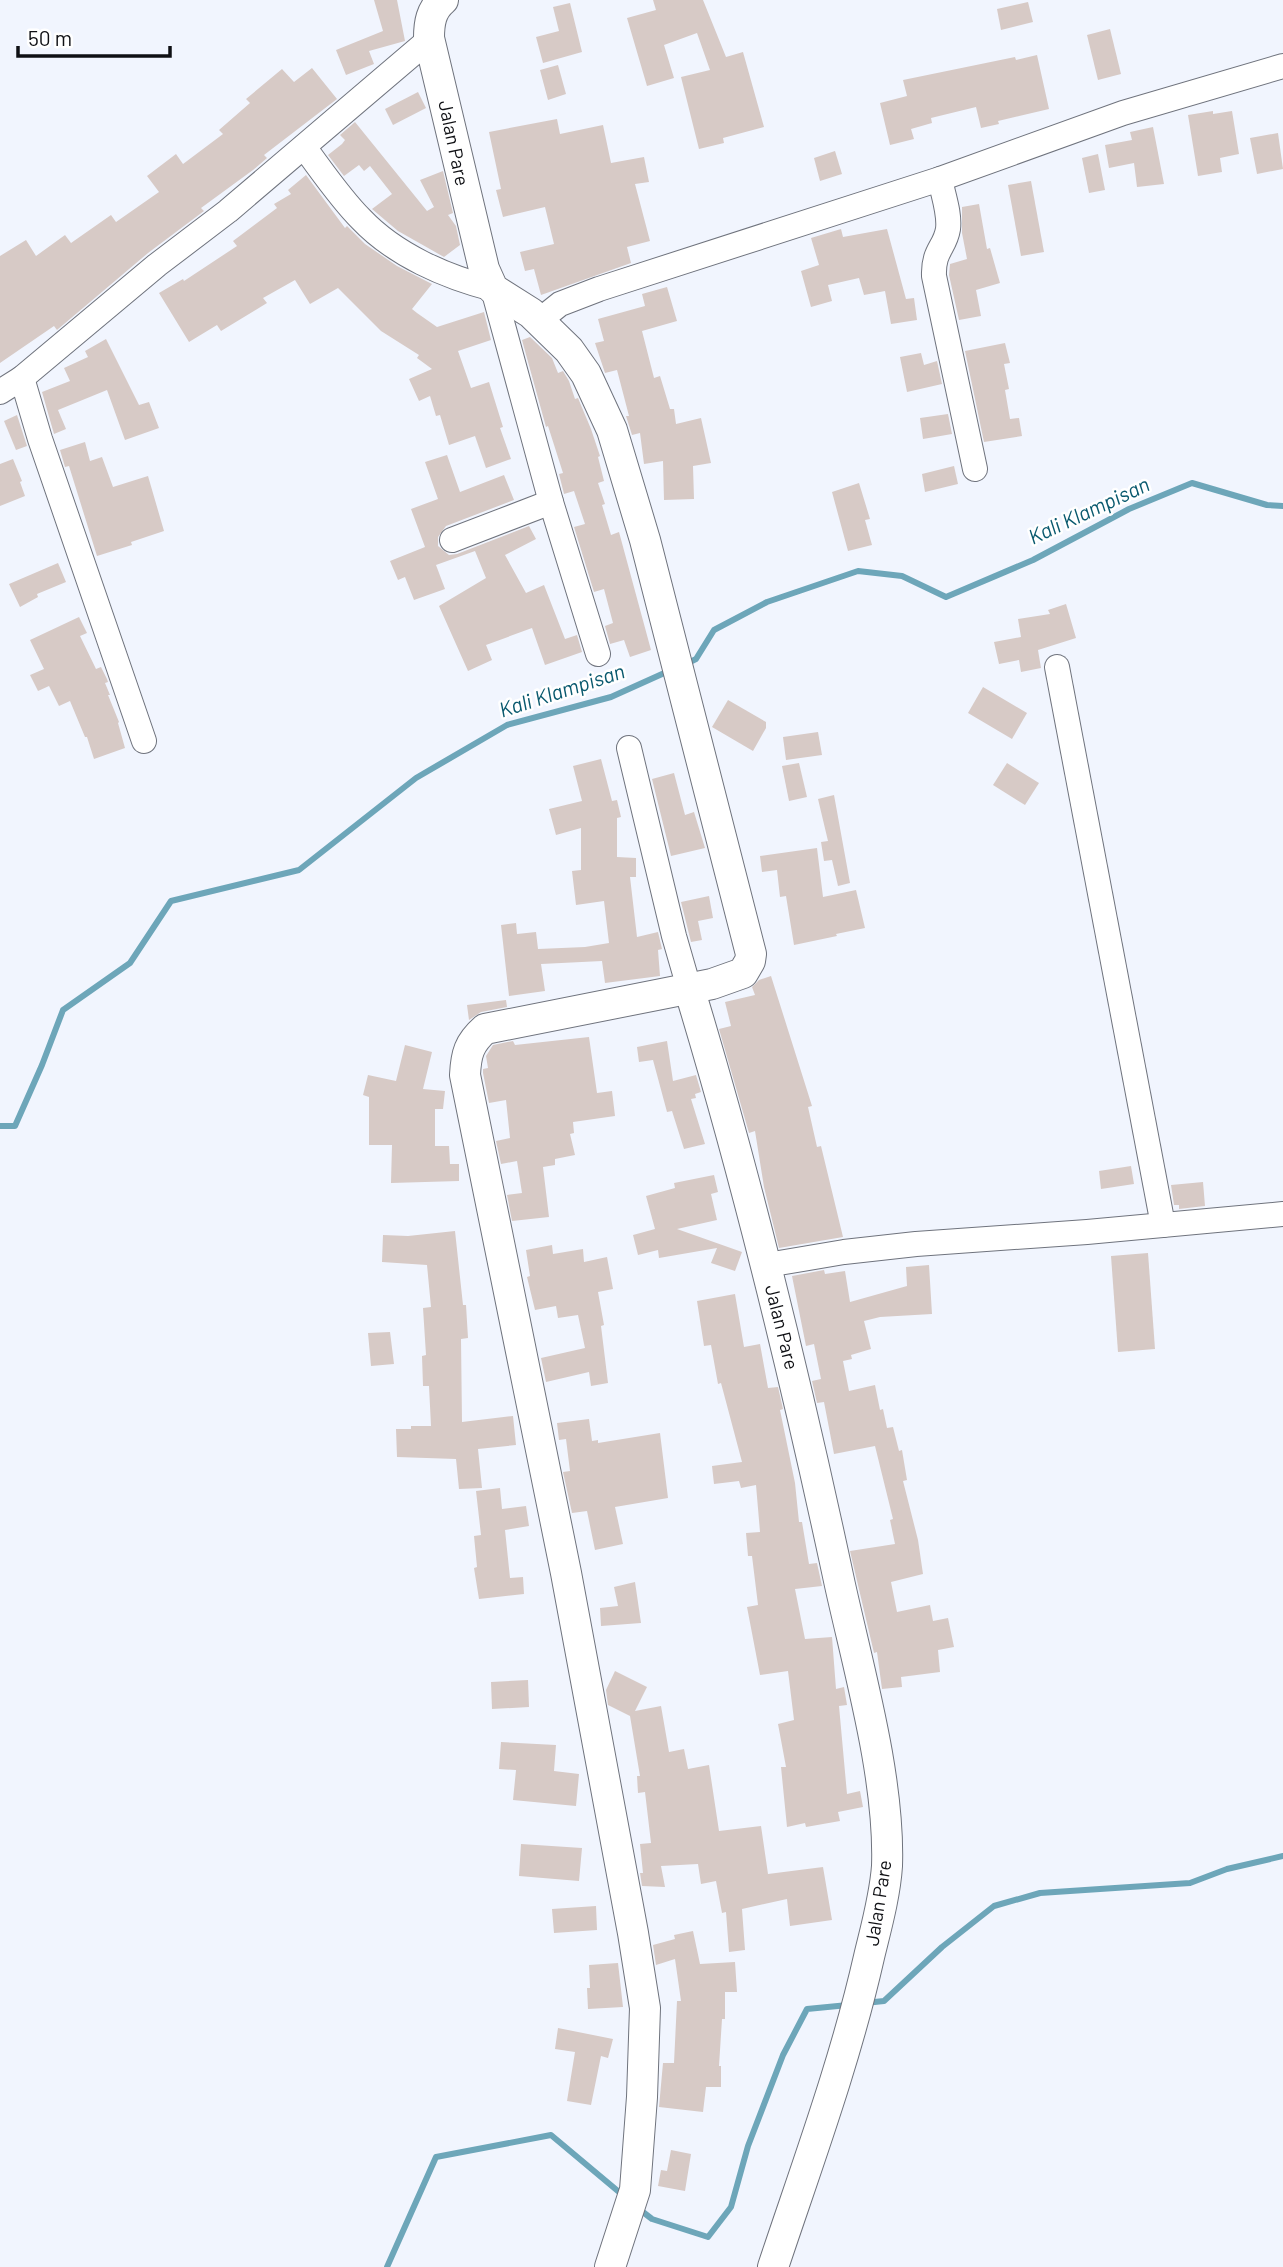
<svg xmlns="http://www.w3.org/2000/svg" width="1283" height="2267" viewBox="0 0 1283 2267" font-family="Barlow,sans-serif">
<rect width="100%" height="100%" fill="#f1f5fe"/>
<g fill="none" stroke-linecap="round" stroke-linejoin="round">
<g stroke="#6da6b9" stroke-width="6">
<polyline points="684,665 696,659 714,630 767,602 858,571 902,576 946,597 1033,560 1129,509 1192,483 1267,505 1283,506"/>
<polyline points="0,1126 15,1126 42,1065 63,1010 130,963 171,901 299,870 416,778 507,725 611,697 671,670"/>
<polyline points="865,2003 884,2001 942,1947 994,1906 1040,1893 1190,1883 1227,1869 1283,1856"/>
<polyline points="639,2209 652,2219 708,2237 731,2207 748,2146 783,2055 807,2009 848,2005"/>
<polyline points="387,2267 436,2157 551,2135 625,2197"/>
</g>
</g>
<g fill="#d7cac6">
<polygon points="374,0 397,0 405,41 369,51 374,64 346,75 336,50 383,31"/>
<polygon points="653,0 703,0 726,57 743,52 764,127 723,138 724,143 699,149 681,77 710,70 697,33 664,45 674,78 647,86 627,18 656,10"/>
<polygon points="1028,2 1033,22 1001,30 997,9"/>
<polygon points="570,3 582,52 543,63 536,37 559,31 553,7"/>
<polygon points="1110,29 1121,74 1098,80 1087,35"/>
<polygon points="1037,55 1049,109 998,121 999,124 981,128 976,107 931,118 932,123 911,129 914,139 890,145 880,103 907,96 903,80 1015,57 1016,60"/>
<polygon points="558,65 566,94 548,100 540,70"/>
<polygon points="312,68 337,99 264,155 267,158 253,170 201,208 204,211 148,253 57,330 54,326 0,363 0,256 26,240 36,256 65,235 71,243 111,215 116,222 159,192 147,176 176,154 183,164 223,134 219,130 250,103 246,99 282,69 294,82"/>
<polygon points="418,92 426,108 393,125 385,109"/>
<polygon points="1213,111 1213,114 1232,111 1239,154 1220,158 1222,172 1198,176 1188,115"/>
<polygon points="557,119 560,134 603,125 611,163 644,157 649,182 635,184 650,241 627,247 631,263 541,295 534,269 525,271 520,252 554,244 545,207 503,217 496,190 501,189 489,132"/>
<polygon points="355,122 427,211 434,207 420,180 443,171 453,213 448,215 456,226 460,245 444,257 398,231 372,209 392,194 370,166 364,171 359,165 344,176 328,155 342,144 345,140 340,135"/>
<polygon points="1153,127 1164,184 1137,187 1134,163 1109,168 1105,145 1132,140 1130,132"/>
<polygon points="1278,133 1283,169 1257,174 1250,138"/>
<polygon points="835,151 842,174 820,181 814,158"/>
<polygon points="1098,154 1105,190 1089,193 1082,158"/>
<polygon points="306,175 345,228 347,226 365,244 397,266 432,284 412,309 417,313 437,327 484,312 491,340 458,351 471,388 489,382 503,427 500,428 511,459 486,468 475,436 449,445 440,415 436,416 430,396 419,401 409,379 432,369 417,358 419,355 381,331 338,288 310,304 295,280 263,298 267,303 221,331 217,325 189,342 159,293 183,279 184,281 237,246 233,241 277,208 274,204 291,194 288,190"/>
<polygon points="1031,181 1044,252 1021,256 1008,185"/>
<polygon points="979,204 987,249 990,248 1000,283 976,290 981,316 959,320 949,275 950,264 967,259 962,233 962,207"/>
<polygon points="841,229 843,237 887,229 906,299 914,298 917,320 891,324 885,291 864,295 859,278 828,285 832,301 811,307 801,271 819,265 811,238"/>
<polygon points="667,287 677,321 642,331 654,378 660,376 670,409 674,409 676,424 701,418 711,463 693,466 694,499 664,500 663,461 644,464 640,433 632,435 626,416 629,416 617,370 605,373 595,343 604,341 598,319 645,306 642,294"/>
<polygon points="530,337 552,358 558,373 563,371 569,381 575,399 578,398 591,429 600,456 598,457 604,481 598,483 605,504 602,505 611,535 619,532 651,650 630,657 624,640 610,644 605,626 613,623 604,589 594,592 574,527 585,524 574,491 564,494 559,474 563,473 548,426 546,427 522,340"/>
<polygon points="106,339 139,405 149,402 159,428 125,440 107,390 58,410 66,429 54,434 42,392 70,381 64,368 88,357 85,351"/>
<polygon points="1005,343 1010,363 1004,364 1009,389 1005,390 1010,419 1019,418 1022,436 984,442 965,351"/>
<polygon points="921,353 924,365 937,361 942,384 907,392 900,357"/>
<polygon points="948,414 952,434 923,439 920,418"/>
<polygon points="17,415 27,446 16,450 4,421"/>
<polygon points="85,442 90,461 102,457 113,487 148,476 164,531 131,542 132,545 97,556 69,466 65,467 60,450"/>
<polygon points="447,455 460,492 504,475 514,500 446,526 438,537 438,546 449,555 457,554 529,526 536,539 505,555 526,593 544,585 565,639 577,635 582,652 545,665 532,628 486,645 492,660 468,671 439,606 486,578 475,551 436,565 445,589 414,600 405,577 398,580 390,561 425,547 411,509 438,499 425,462"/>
<polygon points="13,459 22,481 20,482 25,496 0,506 0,464"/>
<polygon points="954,466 958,484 925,492 922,474"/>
<polygon points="859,483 870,519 865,520 872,545 848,551 832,492"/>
<polygon points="58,563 66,582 37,594 38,597 20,607 9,584"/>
<polygon points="1066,604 1076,638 1038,650 1041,668 1021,672 1019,660 999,664 994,642 1021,637 1018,619 1050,614 1048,610"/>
<polygon points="79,617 87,633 80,636 96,669 101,667 107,679 108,682 105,683 110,695 108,695 119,722 118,723 125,748 94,759 87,737 85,737 70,701 59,706 49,686 38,691 30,675 44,669 30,640"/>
<polygon points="983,687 1027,713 1012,739 968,713"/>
<polygon points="728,700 766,722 766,728 753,751 712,727"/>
<polygon points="818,732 822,755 786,760 783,737"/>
<polygon points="601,759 612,801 617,800 621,817 617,818 617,857 636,858 636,877 630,877 637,937 658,932 662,949 658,950 660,976 605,983 602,961 541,964 545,991 509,996 501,925 516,923 517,934 536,932 538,949 585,947 609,943 604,901 576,905 572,871 581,870 581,828 556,835 549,809 582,801 573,766"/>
<polygon points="799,763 807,797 789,801 782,766"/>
<polygon points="1007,763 1039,783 1025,805 993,785"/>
<polygon points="674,773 685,815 694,812 705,848 671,856 652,779"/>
<polygon points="834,795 850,883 838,886 832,860 824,861 821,842 828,841 818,799"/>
<polygon points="817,848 823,897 856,890 865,928 836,934 837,936 794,945 786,896 780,897 777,870 762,872 760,856"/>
<polygon points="709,896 713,918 698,921 702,940 691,942 681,902"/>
<polygon points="771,976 812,1106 808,1107 817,1147 821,1146 843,1237 779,1248 764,1187 755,1131 749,1133 719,1029 731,1026 725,1002 755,995 752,987 759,980"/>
<polygon points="506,1000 507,1007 481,1012 469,1020 467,1005"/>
<polygon points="589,1037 597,1093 612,1091 615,1116 573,1122 574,1133 570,1134 575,1155 555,1159 555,1165 543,1167 549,1217 512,1221 507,1195 522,1193 517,1161 501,1164 496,1141 510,1138 506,1100 489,1103 483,1073 483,1069 488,1068 486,1056 493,1045 513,1041 515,1045"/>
<polygon points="667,1041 673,1081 696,1075 701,1092 695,1094 696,1098 691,1099 705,1144 684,1149 672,1111 667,1112 653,1060 639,1062 637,1047"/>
<polygon points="405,1045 432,1052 423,1089 445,1091 443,1109 435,1109 435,1146 449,1146 450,1164 459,1164 459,1181 391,1183 392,1145 369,1145 369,1097 363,1095 368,1075 396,1081"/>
<polygon points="1131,1166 1134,1184 1101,1189 1099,1171"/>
<polygon points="714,1175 718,1192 711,1194 717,1220 677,1229 742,1252 735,1271 711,1263 717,1248 659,1258 658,1250 638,1255 633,1235 655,1229 646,1196 675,1188 674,1183"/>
<polygon points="1203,1182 1205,1206 1179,1209 1179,1205 1174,1205 1171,1185"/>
<polygon points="455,1231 463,1305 466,1305 468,1338 461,1339 462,1422 513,1416 516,1445 478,1449 482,1488 459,1489 456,1459 397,1457 396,1429 411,1429 411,1426 431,1426 429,1386 423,1386 422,1356 426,1355 423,1308 431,1307 427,1265 382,1262 383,1235 408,1236"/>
<polygon points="552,1245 553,1254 583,1249 584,1262 607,1257 613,1289 598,1292 604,1325 601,1326 608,1383 591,1386 589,1372 546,1382 541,1358 585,1348 578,1315 558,1318 556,1306 535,1310 527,1277 530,1276 526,1250"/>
<polygon points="1148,1253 1155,1349 1118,1352 1111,1256"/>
<polygon points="929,1265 932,1314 880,1317 864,1321 871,1349 851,1355 852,1359 843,1361 849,1391 875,1385 880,1410 883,1409 887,1428 893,1427 899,1451 902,1450 907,1480 903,1481 918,1540 923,1574 891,1582 897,1612 930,1605 933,1621 948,1618 954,1647 938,1650 940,1672 901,1677 902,1687 882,1689 877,1652 874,1653 850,1551 895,1544 890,1520 893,1519 875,1446 834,1454 824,1402 817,1403 812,1381 821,1379 814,1344 806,1346 792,1276 824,1270 825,1274 845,1271 850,1302 907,1286 906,1267"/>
<polygon points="735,1294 744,1347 760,1344 768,1388 778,1387 783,1409 780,1410 795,1483 799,1522 802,1522 809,1564 817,1563 822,1586 795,1589 805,1639 832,1637 836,1689 844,1687 847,1705 839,1706 847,1794 860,1791 863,1807 838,1812 840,1821 806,1827 805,1823 787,1827 781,1767 786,1767 778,1724 794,1720 788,1671 760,1675 747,1607 758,1605 752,1556 748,1556 746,1533 760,1532 756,1485 741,1488 739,1481 714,1484 712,1466 742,1462 721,1383 718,1384 711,1345 704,1346 697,1301"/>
<polygon points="390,1332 394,1364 371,1366 368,1333"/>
<polygon points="589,1419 592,1441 598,1440 598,1443 660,1433 668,1498 615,1507 623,1544 595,1550 587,1511 572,1513 563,1472 570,1471 566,1439 559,1440 557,1423"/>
<polygon points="500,1488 502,1509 526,1506 529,1526 505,1530 510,1578 523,1577 524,1594 479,1599 474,1568 477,1567 474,1536 481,1535 476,1491"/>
<polygon points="635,1582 641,1623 601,1626 600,1608 618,1606 614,1587"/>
<polygon points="615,1671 647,1687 635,1711 661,1706 669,1752 684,1749 688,1769 709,1765 719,1831 761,1826 768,1874 823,1867 832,1920 790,1926 787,1899 742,1909 745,1950 729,1952 726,1912 722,1913 716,1881 701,1884 698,1864 661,1866 665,1887 642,1886 640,1873 643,1873 640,1844 651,1843 645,1792 638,1793 637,1776 640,1776 630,1716 608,1705 606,1690"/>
<polygon points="528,1680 529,1707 492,1709 491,1682"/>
<polygon points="501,1742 556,1745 554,1771 579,1774 576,1806 513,1800 516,1770 499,1769"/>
<polygon points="521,1844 582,1848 579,1881 519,1876"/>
<polygon points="596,1906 597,1930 554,1933 552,1909"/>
<polygon points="693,1931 700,1964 735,1962 737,1992 725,1992 725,2019 722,2019 719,2066 721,2066 721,2087 706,2087 703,2112 659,2107 663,2063 674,2063 677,2001 681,2001 675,1959 656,1965 653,1945 675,1939 674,1935"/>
<polygon points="618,1963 623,2007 588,2009 587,1988 590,1988 589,1965"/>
<polygon points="558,2028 613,2039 608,2058 601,2056 591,2105 567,2101 575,2052 555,2049"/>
<polygon points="671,2150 691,2154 685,2191 658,2186 661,2170 667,2171"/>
</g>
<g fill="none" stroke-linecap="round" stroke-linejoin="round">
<g stroke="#6f737d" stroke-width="26">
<g id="minor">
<path d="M 304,147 C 322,171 340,198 361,219 C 395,255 446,277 493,289 L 551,502 L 598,654"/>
<path d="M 940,179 C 943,195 950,213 948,229 C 945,248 933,250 934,276 L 975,469"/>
<polyline points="540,320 560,304 599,289 940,179 1123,113 1283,66"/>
<polyline points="22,378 40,439 144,741"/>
<polyline points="0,392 22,378 157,265 228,211 430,39"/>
<polyline points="452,540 551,502"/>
<polyline points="1057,667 1163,1225"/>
<polyline points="629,748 674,936 689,988"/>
<polyline points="767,1265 844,1252 916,1244 1087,1232 1283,1214"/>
</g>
</g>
<g stroke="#6f737d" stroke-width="32">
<g id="tertiary">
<path d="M 443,0 C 431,10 429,23 429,38 L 484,269 L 493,289 L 531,313 L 569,350 L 586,374 L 612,430 L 645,540 L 751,954 L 750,961 L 743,973 L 712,984 L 485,1029 C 469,1043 466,1054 465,1075 L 566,1573 L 633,1933 L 645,2008 L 642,2097 L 635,2190 L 610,2267"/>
<path d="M 689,988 C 749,1185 797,1384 840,1585 C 859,1671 890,1779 887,1866 C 885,1896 876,1928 869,1957 C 845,2063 807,2165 773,2267"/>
</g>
</g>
<use href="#minor" stroke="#fff" stroke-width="24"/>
<use href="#tertiary" stroke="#fff" stroke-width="30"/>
</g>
<g text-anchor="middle" stroke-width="5" stroke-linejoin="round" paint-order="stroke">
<g font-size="19" fill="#0f1014" stroke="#fff">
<text transform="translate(454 143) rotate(78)" y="7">Jalan Pare</text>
<text transform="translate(782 1327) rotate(76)" y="7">Jalan Pare</text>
<text transform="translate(878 1903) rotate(-81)" y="7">Jalan Pare</text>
</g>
<g font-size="21" font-style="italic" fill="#09596e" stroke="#fff">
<text transform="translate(1089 511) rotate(-25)" y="7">Kali Klampisan</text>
<text transform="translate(562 691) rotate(-18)" y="7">Kali Klampisan</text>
</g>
</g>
<path d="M18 46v10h152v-10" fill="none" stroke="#0f1014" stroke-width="3.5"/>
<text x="28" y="46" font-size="21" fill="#0f1014" stroke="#ffffff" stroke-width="5" paint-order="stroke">50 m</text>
</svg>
